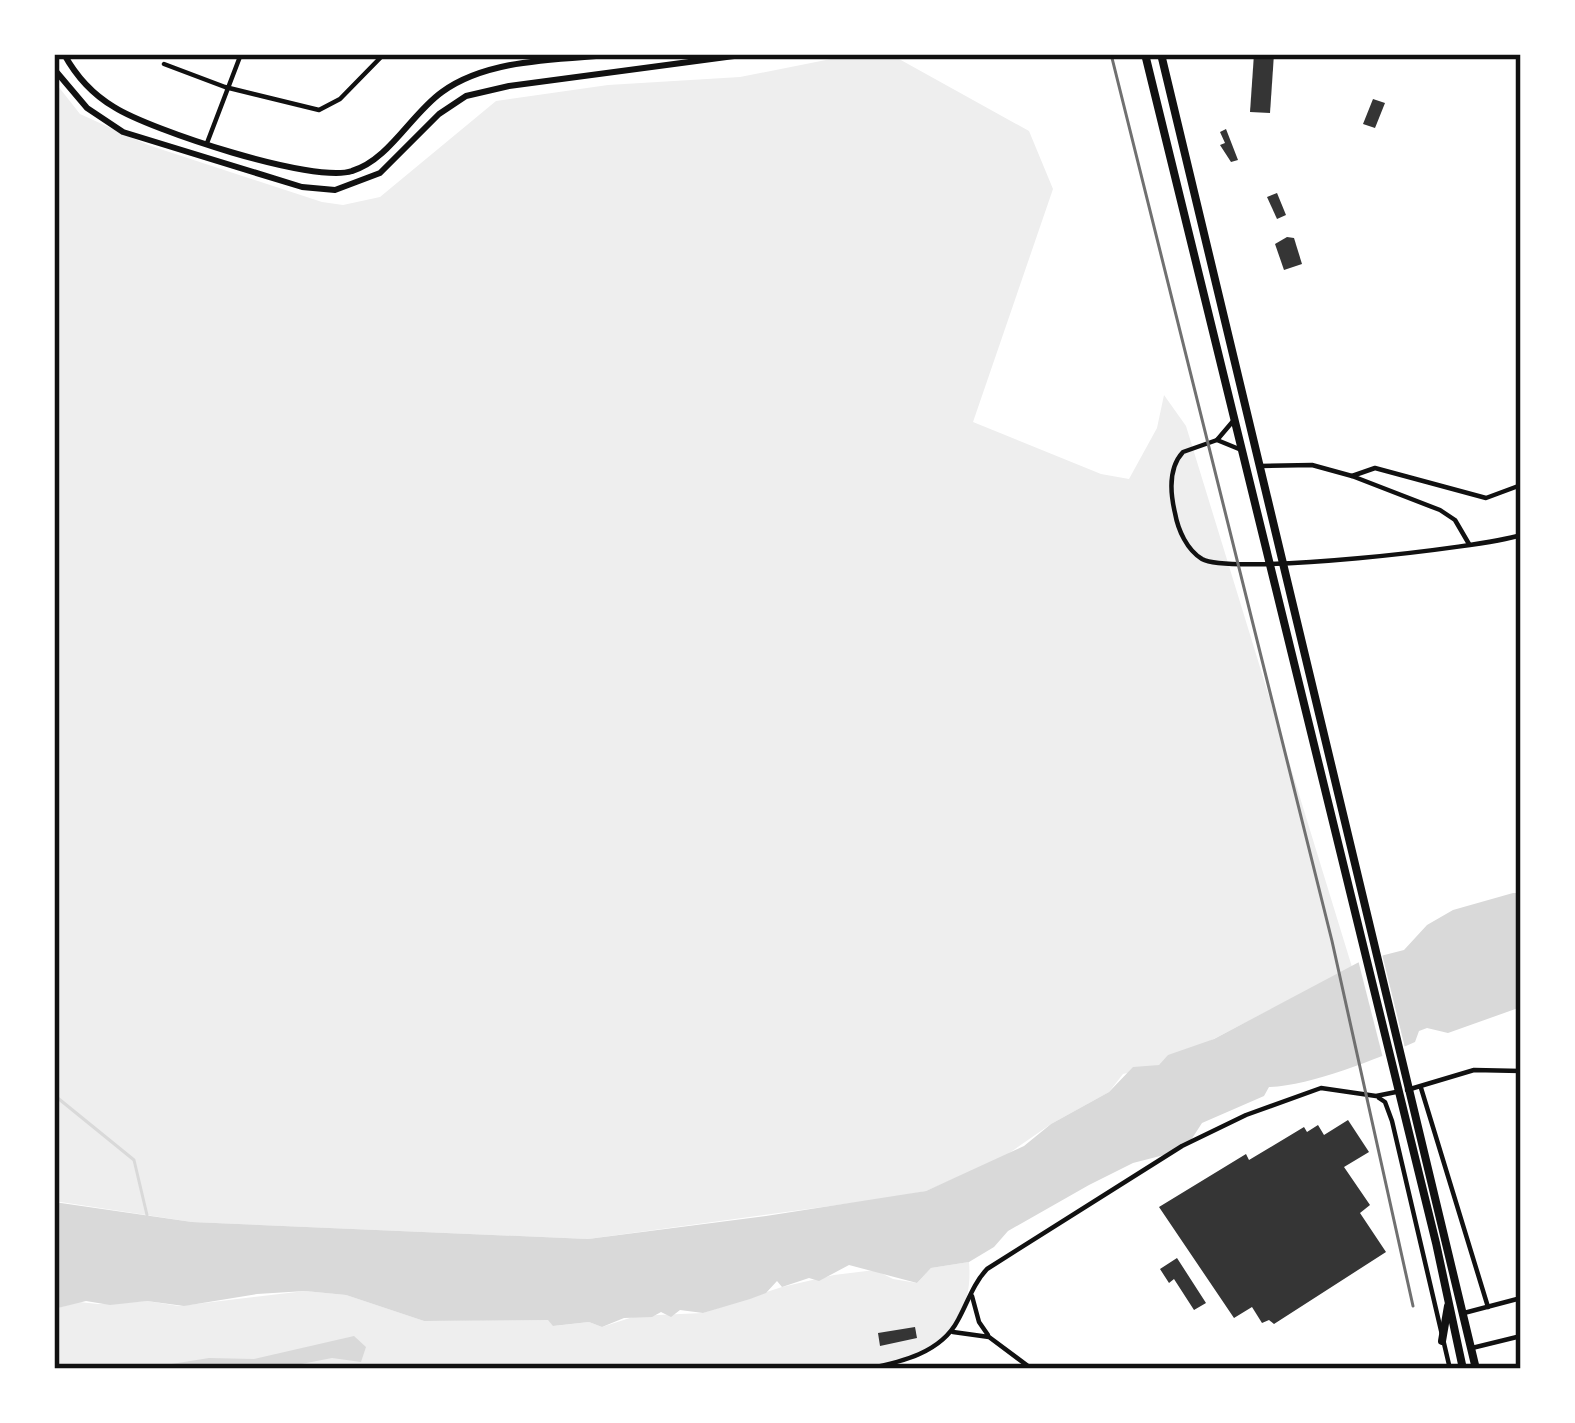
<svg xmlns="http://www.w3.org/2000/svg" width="1575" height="1423" viewBox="0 0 1575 1423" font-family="Rubik,sans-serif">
<rect width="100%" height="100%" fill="#fff"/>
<g fill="#eee">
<polygon points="856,54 890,54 1029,131 1053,189 973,422 1101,474 1129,479 1157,428 1164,395 1186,426 1352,967 1204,1044 1159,1065 1123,1074 1109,1092 1051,1124 1002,1158 926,1191 889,1198 588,1239 192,1222 54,1201 54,81 80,114 148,145 322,202 343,205 380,197 496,101 608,85 740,77"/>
<path d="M 969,1262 C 975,1331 926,1357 866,1369 L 54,1369 L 54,1309 L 79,1302 L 98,1304 L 147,1301 L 179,1306 L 305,1291 L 346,1295 L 424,1321 L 548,1319 L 554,1326 L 589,1322 L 602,1327 L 636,1316 L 703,1313 L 782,1287 L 834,1275 L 875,1270 L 893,1279 L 917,1283 L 931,1268 Z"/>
</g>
<g fill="#d9d9d9">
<path d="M 1513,893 L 1521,893 L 1521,1007 L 1448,1033 L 1427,1028 L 1419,1031 L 1415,1042 C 1377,1059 1310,1086 1269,1087 L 1264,1096 L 1202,1123 L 1191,1140 L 1164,1155 L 1133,1163 L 1089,1185 L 1008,1231 L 994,1247 L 969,1262 L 931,1268 L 917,1283 L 849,1265 L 819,1281 L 809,1278 L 782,1287 L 777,1281 L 766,1293 L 750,1299 L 703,1313 L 680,1310 L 671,1317 L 661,1312 L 652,1317 L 624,1318 L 602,1327 L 589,1322 L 553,1326 L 548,1320 L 424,1321 L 346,1295 L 305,1291 L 257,1294 L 184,1306 L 147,1301 L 110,1305 L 86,1301 L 54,1309 L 54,1202 L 192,1222 L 588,1239 L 766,1216 L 926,1191 L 1024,1146 L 1051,1124 L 1109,1092 L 1133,1067 L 1159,1065 L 1168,1055 L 1214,1039 L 1361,961 L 1404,950 L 1427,925 L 1453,910 Z"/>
<polygon points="354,1336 366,1347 361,1362 332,1358 276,1369 159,1366 209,1358 254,1359"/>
</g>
<polygon fill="#fff" points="1381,950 1406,1052 1384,1062 1357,956"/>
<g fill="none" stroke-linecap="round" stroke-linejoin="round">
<polyline stroke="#d9d9d9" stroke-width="3" points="54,1095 134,1160 147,1215"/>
</g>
<g fill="#353535">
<polygon points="1254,54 1274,54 1270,113 1250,112"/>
<polygon points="1373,99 1385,103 1375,128 1363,124"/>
<polygon points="1226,129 1238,160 1231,162 1220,145 1225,143 1220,132"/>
<polygon points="1277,193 1286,215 1277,219 1267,197"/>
<polygon points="1287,237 1294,238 1302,264 1284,270 1275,244"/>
<polygon points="1348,1120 1369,1152 1344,1167 1370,1205 1360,1213 1386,1252 1274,1324 1269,1320 1262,1323 1252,1307 1234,1318 1159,1207 1246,1154 1249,1160 1304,1127 1307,1132 1318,1125 1324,1135"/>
<polygon points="1177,1258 1206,1303 1194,1310 1174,1279 1169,1283 1160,1269"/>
<polygon points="915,1327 917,1338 880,1346 878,1333"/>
</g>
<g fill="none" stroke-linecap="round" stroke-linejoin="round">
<g stroke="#111" stroke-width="4.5">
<polyline points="164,64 225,87 319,110 340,99 384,54"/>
<polyline points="207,143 241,54"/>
<path d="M 1234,420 L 1217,440 L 1183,452 C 1168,468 1170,492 1175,513 C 1178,530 1187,550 1202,559 C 1232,576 1481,548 1521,535"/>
<polyline points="1217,440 1239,449"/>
<polyline points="1260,466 1312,465 1352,476 1440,510 1455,520 1469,544"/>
<polyline points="1352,476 1375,468 1486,498 1521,485"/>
<polyline points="1421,1088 1488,1307"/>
<polyline points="1407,1090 1474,1070 1521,1071"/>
<polyline points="1379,1098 1385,1102 1392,1121 1450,1369"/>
<polyline points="972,1296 979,1322 988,1335"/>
<polyline points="1464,1313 1521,1298"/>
<polyline points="953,1332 989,1337 1032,1369"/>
<polyline points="1472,1348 1521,1336"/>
<path d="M 867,1369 C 901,1362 941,1353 958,1320 C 968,1302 973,1284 987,1269 L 1182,1146 L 1246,1115 L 1321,1088 L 1376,1096 L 1396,1092"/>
</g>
<g stroke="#111" stroke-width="6">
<path d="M 64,54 C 76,76 92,94 114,107 C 150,130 314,184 352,171 C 389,160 411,114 442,92 C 490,57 564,60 621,54"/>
<polyline points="54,69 87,108 123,132 302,187 335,190 380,173 439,114 466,96 509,86 749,54"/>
</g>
<g stroke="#111" stroke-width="8">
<polyline points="1145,54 1436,1243 1463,1369"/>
<polyline points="1161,54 1476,1369"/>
<polyline points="1442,1341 1448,1306"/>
</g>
<polyline stroke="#707070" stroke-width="3" points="1111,54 1332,941 1413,1306"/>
</g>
<rect width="1575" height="1423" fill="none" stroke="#ffffff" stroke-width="114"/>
<rect x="57" y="57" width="1461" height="1309" fill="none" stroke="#111" stroke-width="4.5"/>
</svg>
